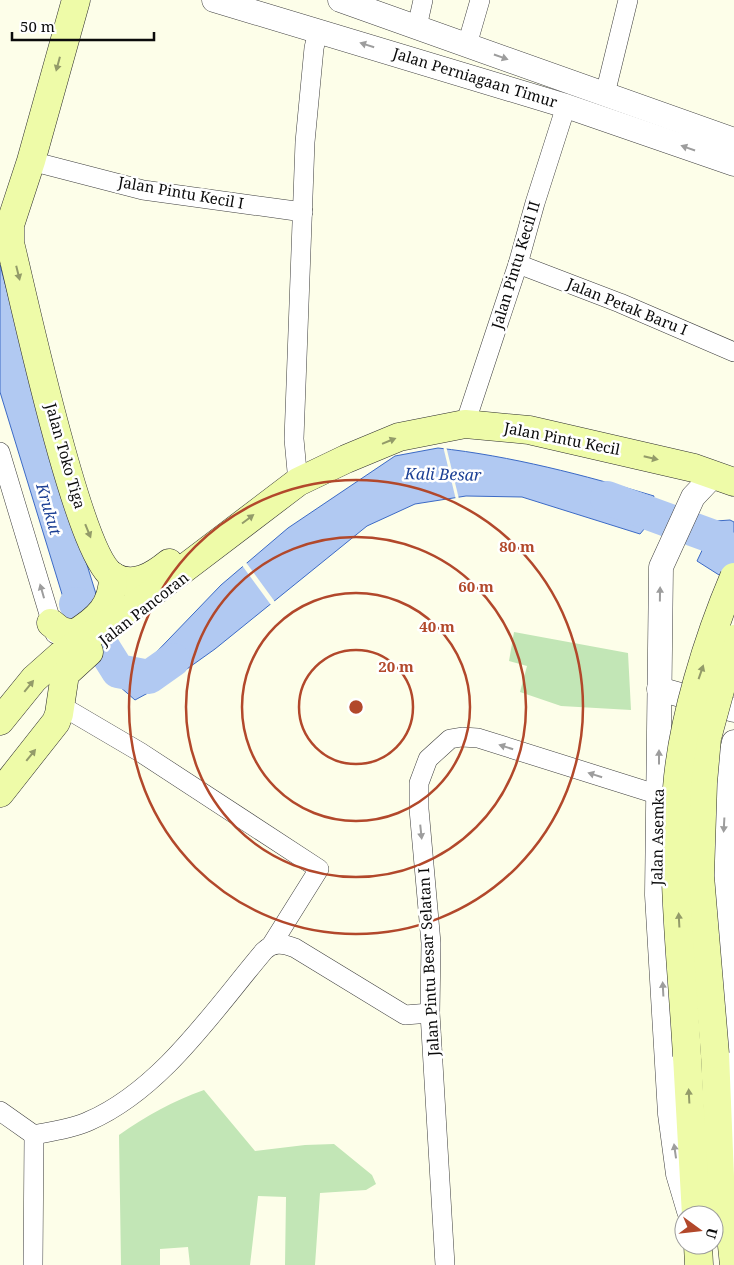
<svg xmlns="http://www.w3.org/2000/svg" width="734" height="1265" viewBox="0 0 734 1265" font-family="'Noto Serif',serif">
<rect width="100%" height="100%" fill="#fdfee9"/>
<g fill="#c2e6b6">
<polygon points="514,632 628,653 631,710 561,706 520,692 527,666 509,661"/>
<path d="M 204,1090 L 255,1151 L 305,1145 L 334,1144 L 372,1175 L 376,1184 L 366,1190 L 320,1193 L 315,1265 L 285,1265 L 286,1197 L 258,1196 L 250,1265 L 190,1265 L 188,1247 L 160,1249 L 160,1265 L 121,1265 L 119,1135 C 146,1116 173,1101 204,1090 Z"/>
</g>
<g fill="#b1c9f2" stroke="#3c6ac5">
<polygon points="0,265 40,412 100,607 73,630 0,392"/>
<path d="M 438,448 C 511,456 584,475 654,496 L 645,528 L 640,534 L 522,497 L 466,496 L 415,504 L 367,526 L 215,649 L 170,681 L 135,700 L 119,686 L 143,666 L 221,585 L 288,528 L 395,456 Z"/>
<polygon points="730,520 734,522 734,565 727,580 697,561 716,521"/>
</g>
<g fill="#fdfee9">
<polygon points="443,446 446,446 459,499 456,500"/>
<polygon points="245,561 275,602 271,605 241,564"/>
</g>
<g fill="none" stroke-linecap="round" stroke-linejoin="round">
<g stroke="#b1c9f2" stroke-width="34">
<polyline points="607,498 714,537 734,557"/>
<polyline points="76,604 118,671 149,677 173,660"/>
</g>
<g stroke="#3e3e3e" stroke-width="20">
<g id="minor">
<polyline points="417,27 423,0"/>
<polyline points="467,45 480,0"/>
<polyline points="605,94 628,0"/>
<polyline points="31,161 143,190 303,212"/>
<polyline points="518,264 620,303 734,352"/>
<polyline points="465,424 518,264 535,203 566,106"/>
<polyline points="0,452 55,634"/>
<polyline points="298,482 294,439 305,142 314,48 318,31"/>
<polyline points="60,705 140,752 319,869 272,944"/>
<polyline points="0,1111 34,1135"/>
<path d="M 34,1135 C 51,1131 73,1129 89,1121 C 162,1089 214,1010 264,951 C 273,942 283,943 295,948 L 405,1015 L 430,1013"/>
<polyline points="33,1265 34,1135"/>
<polyline points="445,1265 430,1013 431,943 419,809 419,783 428,759 450,739 462,737 478,738 659,795"/>
</g>
</g>
<g stroke="#3e3e3e" stroke-width="25">
<g id="tertiary">
<polyline points="214,0 566,106 734,164"/>
<polyline points="340,0 734,140"/>
<polyline points="659,689 734,710"/>
<polyline points="734,742 727,771 723,843 734,1177"/>
<polyline points="689,1211 678,1174 670,1114 657,895 661,567 693,497 709,480 718,476"/>
</g>
</g>
<g stroke="#2d2d2d" stroke-width="29">
<g id="secondary">
<path d="M 76,0 L 31,161 L 10,225 L 10,243 C 23,295 78,556 114,577 C 134,588 153,576 169,563"/>
<path d="M 51,623 L 61,631 L 74,634 C 98,619 113,606 113,576"/>
<polyline points="0,721 34,679 61,655 148,596 298,482 346,459 399,437 465,424 529,430 694,468 734,482"/>
<polyline points="0,793 56,722 59,714 65,674 89,652"/>
<polyline points="715,1054 721,1201 723,1211 730,1226 734,1265"/>
<polyline points="687,1056 696,1215"/>
<polyline points="698,1245 699,1265"/>
</g>
</g>
<use href="#minor" stroke="#fff" stroke-width="19"/>
<use href="#tertiary" stroke="#fff" stroke-width="24"/>
<use href="#secondary" stroke="#eefba8" stroke-width="28"/>
<g stroke="#2d2d2d" stroke-width="29" stroke-linecap="butt">
<g id="secondary-bridge">
<polyline points="715,1054 700,876 703,783 707,738 734,639"/>
<path d="M 687,1056 C 682,967 671,876 677,788 C 682,721 708,638 734,577"/>
</g>
</g>
<use href="#secondary-bridge" stroke="#eefba8" stroke-width="28"/>
</g>
<defs><path id="oneway-solid" d="M-6-.8H1V-3.2L6.5 0L1 3.2V.8H-6Z" transform="scale(1.25)"/></defs>
<g fill="#9d9d9d">
<use href="#oneway-solid" transform="translate(367 45) rotate(-163)"/>
<use href="#oneway-solid" transform="translate(501 57) rotate(19)"/>
<use href="#oneway-solid" transform="translate(688 148) rotate(-161)"/>
<use href="#oneway-solid" transform="translate(42 591) rotate(-106)"/>
<use href="#oneway-solid" transform="translate(660 594) rotate(-89)"/>
<use href="#oneway-solid" transform="translate(506 747) rotate(-163)"/>
<use href="#oneway-solid" transform="translate(659 757) rotate(-90)"/>
<use href="#oneway-solid" transform="translate(595 775) rotate(-162)"/>
<use href="#oneway-solid" transform="translate(724 825) rotate(93)"/>
<use href="#oneway-solid" transform="translate(421 832) rotate(84)"/>
<use href="#oneway-solid" transform="translate(663 989) rotate(-93)"/>
<use href="#oneway-solid" transform="translate(675 1151) rotate(-98)"/>
</g>
<g fill="#939b69">
<use href="#oneway-solid" transform="translate(58 64) rotate(105)"/>
<use href="#oneway-solid" transform="translate(18 273) rotate(76)"/>
<use href="#oneway-solid" transform="translate(389 441) rotate(-22)"/>
<use href="#oneway-solid" transform="translate(651 458) rotate(13)"/>
<use href="#oneway-solid" transform="translate(248 519) rotate(-37)"/>
<use href="#oneway-solid" transform="translate(88 531) rotate(68)"/>
<use href="#oneway-solid" transform="translate(701 672) rotate(-71)"/>
<use href="#oneway-solid" transform="translate(29 686) rotate(-51)"/>
<use href="#oneway-solid" transform="translate(31 755) rotate(-51)"/>
<use href="#oneway-solid" transform="translate(679 920) rotate(-93)"/>
<use href="#oneway-solid" transform="translate(689 1096) rotate(-93)"/>
</g>
<g fill="none" stroke="#b2482b" stroke-width="2.5">
<circle cx="356" cy="707" r="57"/>
<circle cx="356" cy="707" r="114"/>
<circle cx="356" cy="707" r="170"/>
<circle cx="356" cy="707" r="227"/>
</g>
<g text-anchor="middle" stroke-width="5" stroke-linejoin="round" paint-order="stroke">
<g font-size="15" fill="#0b0b0b" stroke="#fff">
<text transform="translate(475 78) rotate(17)" y="5">Jalan Perniagaan Timur</text>
<text transform="translate(181 193) rotate(10)" y="5">Jalan Pintu Kecil I</text>
<text transform="translate(516 265) rotate(-73)" y="5">Jalan Pintu Kecil II</text>
<text transform="translate(627 307) rotate(22)" y="5">Jalan Petak Baru I</text>
<text transform="translate(562 439) rotate(11)" y="5">Jalan Pintu Kecil</text>
<text transform="translate(65 456) rotate(74)" y="5">Jalan Toko Tiga</text>
<text transform="translate(144 609) rotate(-38)" y="5">Jalan Pancoran</text>
<text transform="translate(658 837) rotate(-89)" y="5">Jalan Asemka</text>
<text transform="translate(429 962) rotate(-93)" y="5">Jalan Pintu Besar Selatan I</text>
</g>
<g font-size="16" font-style="italic" fill="#1c4095" stroke="#fff">
<text transform="translate(443 474) rotate(1)" y="6">Kali Besar</text>
<text transform="translate(49 509) rotate(74)" y="6">Krukut</text>
</g>
</g>
<circle cx="356" cy="707" r="8" fill="#b2482b" stroke="#fff" stroke-width="2.5"/>
<g font-size="15" text-anchor="middle" font-weight="bold" fill="#b2482b" stroke="#fff" stroke-width="5" stroke-linejoin="round" paint-order="stroke">
<text x="517" y="552">80 m</text>
<text x="476" y="592">60 m</text>
<text x="437" y="632">40 m</text>
<text x="396" y="672">20 m</text>
</g>
<g transform="translate(699 1230) rotate(105)"><circle r="24" fill="#ffffff" stroke="#9d9d9d"/>
<path d="M0-4L9 19L0 12L-9 19Z" fill="#b2482b"/>
<text y="-8" font-size="14" font-weight="bold" text-anchor="middle" fill="#0b0b0b">U</text>
</g>
<path d="M12 32v8h142v-8" fill="none" stroke="#0b0b0b" stroke-width="2.5"/>
<text x="20" y="32" font-size="15" fill="#0b0b0b" stroke="#ffffff" stroke-width="4" paint-order="stroke">50 m</text>
</svg>
